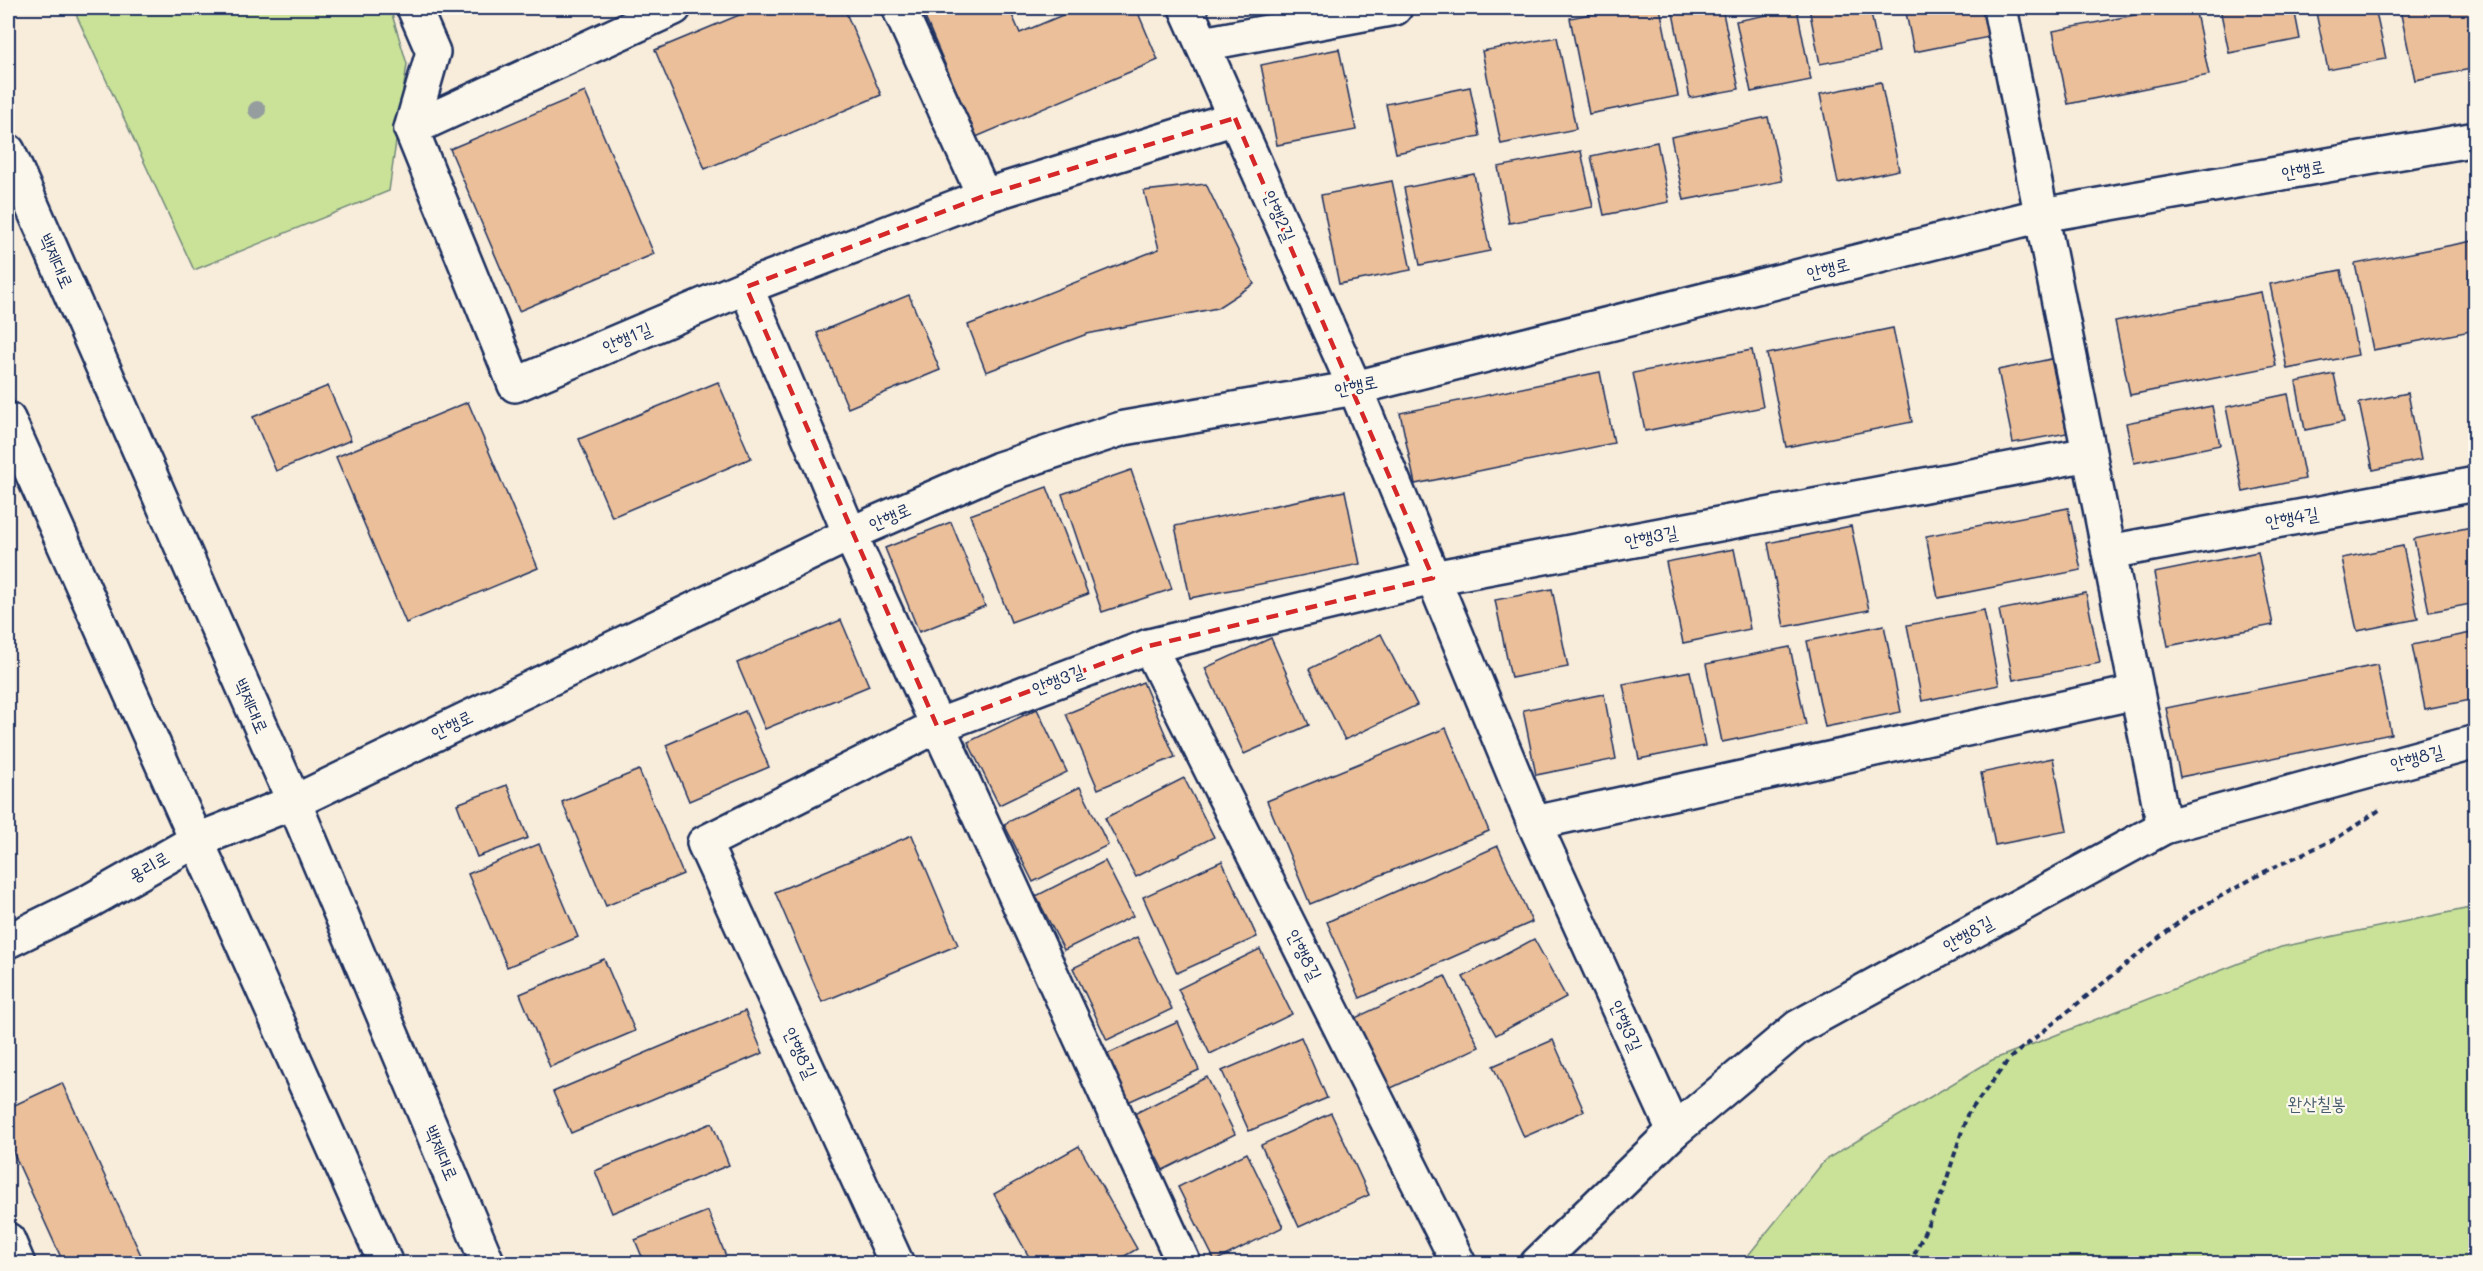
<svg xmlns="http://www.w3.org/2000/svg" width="2483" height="1271" viewBox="0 0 2483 1271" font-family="Mali,'Poor Story',sans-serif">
<rect width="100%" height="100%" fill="#f8ecdb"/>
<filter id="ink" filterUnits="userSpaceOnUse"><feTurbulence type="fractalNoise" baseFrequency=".0167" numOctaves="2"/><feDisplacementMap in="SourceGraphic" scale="12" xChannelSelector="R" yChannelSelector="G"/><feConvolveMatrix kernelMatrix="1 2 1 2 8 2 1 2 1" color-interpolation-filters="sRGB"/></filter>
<g filter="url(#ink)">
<g fill="#c9e298" stroke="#72887b" stroke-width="1.5">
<polygon points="73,8 390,8 407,64 389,191 194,270"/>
<polygon points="2475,907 2475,1263 1742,1263 1825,1160 1992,1060 2281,947"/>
</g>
<g fill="#eabf99" stroke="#1b2f5e" stroke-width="1.5">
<polygon points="756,8 844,8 881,95 705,169 655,50"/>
<polygon points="921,8 1009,8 1020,33 1079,8 1136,8 1158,60 976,137"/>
<polygon points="1622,8 1660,8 1678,96 1589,114 1570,18"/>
<polygon points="1672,8 1722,8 1739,89 1690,98"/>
<polygon points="1809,8 1870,8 1879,53 1820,64"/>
<polygon points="1905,8 1983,8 1989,37 1914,52"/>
<polygon points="2170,8 2195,8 2209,75 2068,104 2053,31"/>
<polygon points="2220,8 2294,8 2300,39 2229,53"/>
<polygon points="2315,8 2375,8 2386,59 2328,70"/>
<polygon points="2412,8 2476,8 2476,68 2415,80 2400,10"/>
<polygon points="1797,9 1811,80 1751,92 1736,21"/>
<polygon points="1557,37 1576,129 1501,144 1482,51"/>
<polygon points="1339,49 1356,130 1277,145 1261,65"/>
<polygon points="1881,82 1899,170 1838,183 1820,94"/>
<polygon points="1470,87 1480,136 1396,153 1386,104"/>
<polygon points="585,92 654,254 519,311 450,149"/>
<polygon points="1768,117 1782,181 1684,200 1671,137"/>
<polygon points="1657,142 1669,202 1604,215 1591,156"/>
<polygon points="1581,151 1593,207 1509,223 1498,167"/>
<polygon points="1474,174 1490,251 1420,265 1404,188"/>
<polygon points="1392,181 1411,270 1339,284 1321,195"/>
<polygon points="1206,184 1254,284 1217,308 1087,334 986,372 968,325 1159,249 1144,191"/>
<polygon points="2473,241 2476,330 2373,350 2355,264"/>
<polygon points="2341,270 2358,355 2287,369 2270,284"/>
<polygon points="2261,292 2276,366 2130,395 2115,321"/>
<polygon points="909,295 940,370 848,408 817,333"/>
<polygon points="1893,328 1912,422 1786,447 1767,354"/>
<polygon points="1752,350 1763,407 1645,431 1633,373"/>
<polygon points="2051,359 2067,433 2013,443 1998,370"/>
<polygon points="1600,372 1614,443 1415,484 1400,413"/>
<polygon points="2334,374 2344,422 2305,430 2296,382"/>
<polygon points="718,382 751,458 612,517 579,439"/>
<polygon points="328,386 351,440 276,471 253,417"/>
<polygon points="2408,393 2421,460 2373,470 2359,403"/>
<polygon points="2288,394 2305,479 2243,492 2226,407"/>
<polygon points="468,402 538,568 406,623 336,457"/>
<polygon points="2212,406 2220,445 2134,463 2126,423"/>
<polygon points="1131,470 1172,589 1102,612 1062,494"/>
<polygon points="1047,487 1088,594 1011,622 970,515"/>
<polygon points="1345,491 1360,564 1190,598 1175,526"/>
<polygon points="2068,508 2081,570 1938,598 1926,536"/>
<polygon points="951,522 985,606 919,632 885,548"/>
<polygon points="1851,526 1869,610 1784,627 1768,543"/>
<polygon points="2476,526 2476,603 2429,612 2414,539"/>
<polygon points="2403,546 2418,619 2357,631 2342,558"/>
<polygon points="1734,549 1750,629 1683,643 1666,562"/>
<polygon points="2258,552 2273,625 2168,646 2154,573"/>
<polygon points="1552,589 1568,667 1511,678 1495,600"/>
<polygon points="2086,593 2100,663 2013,680 1999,610"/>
<polygon points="1984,610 1999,685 1922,701 1907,625"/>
<polygon points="841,620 869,686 765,729 737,663"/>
<polygon points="1884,625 1901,712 1825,727 1807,641"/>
<polygon points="2476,632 2476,699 2425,709 2412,645"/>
<polygon points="1381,634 1417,705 1345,740 1309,669"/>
<polygon points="1271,638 1309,725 1244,754 1205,668"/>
<polygon points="1790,647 1806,725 1722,742 1706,664"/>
<polygon points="2377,665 2391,734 2180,777 2166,708"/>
<polygon points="1690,671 1705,746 1639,759 1623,684"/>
<polygon points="1143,682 1175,757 1098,789 1066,714"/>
<polygon points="1604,694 1616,759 1536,775 1523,710"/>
<polygon points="1037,709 1067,772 999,805 968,742"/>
<polygon points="745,711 769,767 689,801 666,745"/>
<polygon points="1446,728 1489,831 1310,904 1267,801"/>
<polygon points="2053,758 2067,831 1995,845 1981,773"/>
<polygon points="639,770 683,874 606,906 562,802"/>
<polygon points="1184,778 1214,837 1136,877 1105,818"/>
<polygon points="507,785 528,838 477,857 457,804"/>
<polygon points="1080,787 1108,845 1033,882 1004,824"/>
<polygon points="912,835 958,945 822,1002 775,892"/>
<polygon points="539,844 578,937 507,967 468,874"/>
<polygon points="1498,846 1532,922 1360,998 1327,922"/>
<polygon points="1105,861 1133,916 1064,950 1036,896"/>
<polygon points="1222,861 1257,937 1177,973 1143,897"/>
<polygon points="1137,937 1172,1009 1107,1040 1073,968"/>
<polygon points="1534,939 1566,997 1496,1035 1463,977"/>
<polygon points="1260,949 1292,1014 1210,1054 1178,989"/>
<polygon points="604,959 635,1031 550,1067 520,994"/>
<polygon points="1445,976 1479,1047 1389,1089 1355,1018"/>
<polygon points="745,1011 763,1053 571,1133 553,1092"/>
<polygon points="1178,1022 1199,1070 1128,1102 1107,1054"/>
<polygon points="1301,1037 1327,1098 1249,1131 1222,1071"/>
<polygon points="1553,1040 1584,1111 1524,1137 1493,1066"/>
<polygon points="1207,1077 1235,1134 1163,1170 1134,1114"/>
<polygon points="62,1083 145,1264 64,1264 8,1141 8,1108"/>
<polygon points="1331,1113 1369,1195 1299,1227 1261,1145"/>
<polygon points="712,1123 729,1165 612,1213 595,1171"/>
<polygon points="1079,1146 1137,1249 1111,1264 1033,1264 994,1194"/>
<polygon points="1247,1153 1283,1227 1215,1261 1178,1187"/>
<polygon points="708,1211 729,1264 645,1264 635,1240"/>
</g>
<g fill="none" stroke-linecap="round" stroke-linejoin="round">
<g stroke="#1b2f5e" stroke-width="38">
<g id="minor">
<polyline points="414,8 433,52 411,129 515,385 746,287 850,534 1184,1264"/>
<polyline points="899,8 984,196"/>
<polyline points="1186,8 1355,388 1534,823 1674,1131"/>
<polyline points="2000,8 2164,827"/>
<polyline points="1203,44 1395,8"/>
<polyline points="411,129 674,8"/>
<polyline points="8,151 294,802 488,1264"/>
<polyline points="746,287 984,196 1235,118"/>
<polyline points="8,419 386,1264"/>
<polyline points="2109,552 2476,484"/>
<polyline points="1149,646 1459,1264"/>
<polyline points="1534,823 2137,692"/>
<polyline points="8,941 88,902 195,841 294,802 850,534 999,469 1124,428 1355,388 2042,215 2476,139"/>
<polyline points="8,1240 18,1264"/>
<polyline points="897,1264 704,843 937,726 1149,646 1433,578 2089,454"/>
<polyline points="1537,1264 1674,1131 1798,1027 2164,827 2476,742"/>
</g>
</g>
<polyline stroke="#1b2f5e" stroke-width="4" stroke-dasharray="6 4.5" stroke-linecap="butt" points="1910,1264 1943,1191 1967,1115 2010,1058 2189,914 2266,871 2337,838 2381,809"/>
<use href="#minor" stroke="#fbf7ec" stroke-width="33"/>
</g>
<circle fill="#969d9e" cx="257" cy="110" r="9"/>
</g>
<path fill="none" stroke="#d62828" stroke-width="4.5" stroke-dasharray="12 8" stroke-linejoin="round" d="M 1235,118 L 1433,578 L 1149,646 L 937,726 L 746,287 L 984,196 Z"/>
<g text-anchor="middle" stroke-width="4.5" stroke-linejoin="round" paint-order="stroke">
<g font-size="18" fill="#1b2f5e" stroke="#fbf7ec">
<text transform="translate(2303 170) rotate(-10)" y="6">안행로</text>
<text transform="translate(1279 216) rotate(66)" y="6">안행2길</text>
<text transform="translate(56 261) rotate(66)" y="6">백제대로</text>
<text transform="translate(1828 269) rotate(-14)" y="6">안행로</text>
<text transform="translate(627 338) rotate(-23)" y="6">안행1길</text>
<text transform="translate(1356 386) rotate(-12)" y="6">안행로</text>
<text transform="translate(890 517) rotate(-24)" y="6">안행로</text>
<text transform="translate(2292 518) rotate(-10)" y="6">안행4길</text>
<text transform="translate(1651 537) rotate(-11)" y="6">안행3길</text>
<text transform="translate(1058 680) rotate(-21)" y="6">안행3길</text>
<text transform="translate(251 706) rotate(66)" y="6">백제대로</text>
<text transform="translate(452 725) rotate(-26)" y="6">안행로</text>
<text transform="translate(2417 758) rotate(-15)" y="6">안행8길</text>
<text transform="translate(149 867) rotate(-30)" y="6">용리로</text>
<text transform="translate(1968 934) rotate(-29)" y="6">안행8길</text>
<text transform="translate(1304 955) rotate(63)" y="6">안행8길</text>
<text transform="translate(1626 1026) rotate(66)" y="6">안행3길</text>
<text transform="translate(800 1053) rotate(65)" y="6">안행8길</text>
<text transform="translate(441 1153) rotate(67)" y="6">백제대로</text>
</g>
<g font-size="18" fill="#465c6c" stroke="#fbf7ec">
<text x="2317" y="1110">완산칠봉</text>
</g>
</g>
<rect width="2483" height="1271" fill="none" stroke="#fbf7ec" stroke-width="30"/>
<rect x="15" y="15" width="2453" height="1241" fill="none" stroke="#1b2f5e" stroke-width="2" filter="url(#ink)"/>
</svg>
